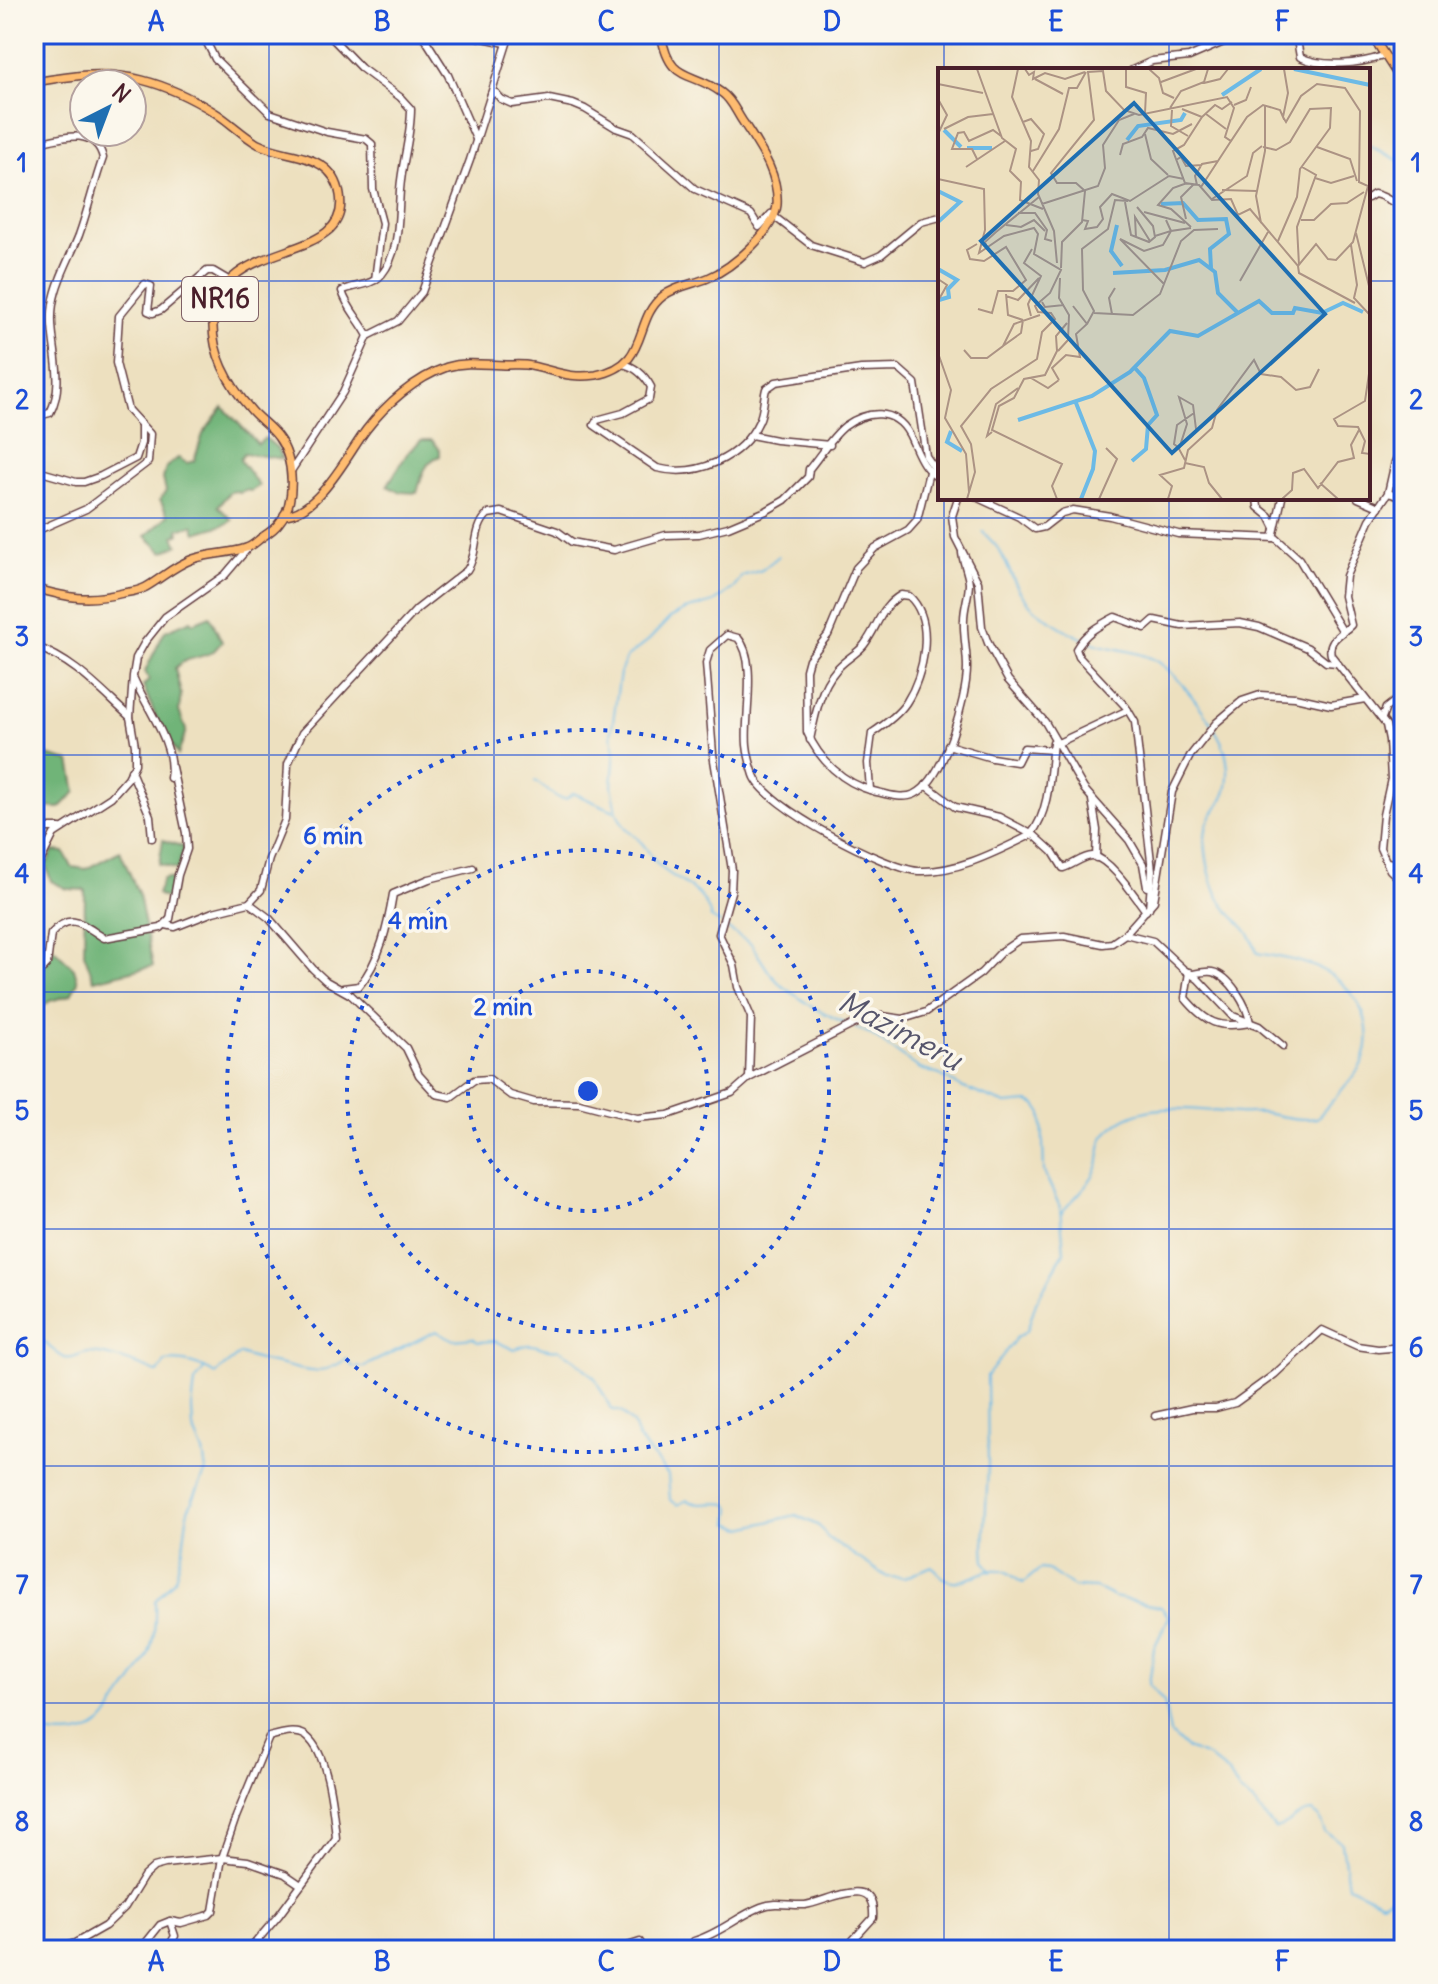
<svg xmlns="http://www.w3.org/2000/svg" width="1438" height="1984" viewBox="0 0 1438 1984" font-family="Delius,sans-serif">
<rect width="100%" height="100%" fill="#fbf7ec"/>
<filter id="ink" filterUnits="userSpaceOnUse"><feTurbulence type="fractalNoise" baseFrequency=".0125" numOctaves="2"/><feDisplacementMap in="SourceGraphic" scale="16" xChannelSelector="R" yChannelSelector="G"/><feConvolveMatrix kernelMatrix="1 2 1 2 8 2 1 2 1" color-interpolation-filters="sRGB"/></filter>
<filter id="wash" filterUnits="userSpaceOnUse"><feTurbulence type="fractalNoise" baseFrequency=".006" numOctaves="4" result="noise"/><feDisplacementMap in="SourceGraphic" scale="32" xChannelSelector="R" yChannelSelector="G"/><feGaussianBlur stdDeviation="1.8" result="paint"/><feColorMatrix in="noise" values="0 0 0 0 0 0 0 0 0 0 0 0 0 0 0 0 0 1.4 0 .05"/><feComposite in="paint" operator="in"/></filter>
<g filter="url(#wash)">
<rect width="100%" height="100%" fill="#ede0bf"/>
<g fill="#70b478" stroke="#5d6a52" stroke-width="2">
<polygon points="223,407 258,444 265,438 276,447 283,459 244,453 240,460 259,486 251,491 244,490 240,493 237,491 230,492 218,506 232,520 226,524 196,533 193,525 178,529 179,534 174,536 178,545 163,552 146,536 168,515 160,500 166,491 163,479 166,467 178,458 187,463 194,461 203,434"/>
<path d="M 421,440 L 432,440 L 440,450 L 440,456 C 424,461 421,479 417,493 L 400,492 L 387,486 L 407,454 Z"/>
<path d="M 210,616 L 222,642 C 218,645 216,650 212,652 C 200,659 185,657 175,668 L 181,694 L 179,711 L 186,730 L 178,755 L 156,717 L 143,686 L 149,680 L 145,671 L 165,631 L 191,620 L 193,623 Z"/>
<polygon points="43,754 70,761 76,792 60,808 34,807 34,757"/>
<polygon points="163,840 184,847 178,870 159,864"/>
<polygon points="53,851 64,852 72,867 86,869 120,851 139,895 153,966 94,980 84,953 85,890 67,889 51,881 46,865"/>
<polygon points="168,878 175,881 171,902 157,894 163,879"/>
<polygon points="53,948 74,968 78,982 71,995 50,1001 34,1012 34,965 41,950"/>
</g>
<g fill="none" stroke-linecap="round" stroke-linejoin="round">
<g stroke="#6cbae6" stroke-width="2">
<polyline points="1368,145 1404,163"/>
<path d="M 983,532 C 989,539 998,546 1002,555 C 1013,576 1017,595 1037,611 C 1056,625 1077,638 1100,645 C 1118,650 1136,651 1153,659 C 1175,669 1212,721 1222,743 C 1228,757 1230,777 1226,791 C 1219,813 1205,813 1205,840 C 1206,860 1211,887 1223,904 C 1237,924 1249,925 1257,953 C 1303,961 1342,967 1363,1013 C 1369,1028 1369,1046 1363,1061 C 1359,1072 1327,1107 1317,1118 C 1297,1121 1282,1116 1263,1113 C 1254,1112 1246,1114 1238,1113 C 1195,1111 1137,1096 1105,1135 C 1098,1144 1101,1155 1098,1165 C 1092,1183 1073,1199 1061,1213"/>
<path d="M 535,781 L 558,798 L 566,799 L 573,793 L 617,812 C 622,828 630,830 640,841 C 649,850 653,862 664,870 C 684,885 705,891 711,918 L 720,923"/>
<polyline points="617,812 612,786 615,750 611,735 620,673 626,658 649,640 670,618 685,610 714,602 734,588 742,576 762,570 779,556"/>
<polyline points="725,927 751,944 769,972 781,985 814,1008 849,1025"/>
<polyline points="855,1028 869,1033 920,1069 940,1075 961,1087 1006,1104 1029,1102 1036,1105 1042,1114 1044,1172 1060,1207 1064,1252 1036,1302 1027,1331 1016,1338 987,1376 988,1467 984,1547 985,1561 991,1572"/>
<path d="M 34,1335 C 43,1340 57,1355 65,1358 C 74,1361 81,1352 90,1353 C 108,1354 142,1365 158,1373 L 165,1362 C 181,1359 202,1365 215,1374 L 240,1354 C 253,1359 264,1362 278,1364 C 310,1371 316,1378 347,1359 L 353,1367 L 363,1367 L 436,1331 L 454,1340 L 473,1338 L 478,1342 L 495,1341 L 515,1350 C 535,1337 539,1353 558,1349 L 572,1357 L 595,1378 L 611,1409 L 621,1412 L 633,1424 L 638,1438 L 668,1475 L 670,1500 L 678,1505 L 687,1500 C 702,1508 711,1501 728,1504 L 731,1508 L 729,1523 L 743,1528 L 796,1515 L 819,1526 L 827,1537 L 887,1577 L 904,1578 L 932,1566 C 958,1603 980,1560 1007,1572 C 1013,1575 1016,1580 1023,1583 L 1040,1569 L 1048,1570 L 1074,1587 L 1096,1588 L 1114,1597 L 1161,1607 L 1169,1617 L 1154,1648 L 1149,1685 L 1164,1702 L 1170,1733 L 1187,1749 L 1208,1757 L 1229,1774 L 1241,1794 L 1252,1801 L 1275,1829 C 1291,1825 1297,1812 1313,1812 L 1319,1817 L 1325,1832 L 1342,1843 L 1348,1886 L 1382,1902 L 1395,1895 L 1404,1903"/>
<path d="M 34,1732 C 55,1735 83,1739 101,1724 C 109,1718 114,1706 120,1698 C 147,1661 157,1650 155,1601 L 175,1579 L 183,1548 L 188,1510 L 206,1471 L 203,1452 L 193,1428 L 192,1408 L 195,1382 L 204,1369"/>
</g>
</g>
</g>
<g filter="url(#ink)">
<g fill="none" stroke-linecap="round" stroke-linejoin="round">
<g stroke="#623c41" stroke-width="9">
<g id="minor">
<polyline points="174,34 224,38 296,34"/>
<path d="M 328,34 L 361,68 L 400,97 L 411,109 C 411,137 402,162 400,190 C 398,217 400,252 382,274 C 371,287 354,284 342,291 C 347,308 360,320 368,336"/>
<polyline points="422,34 448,75 476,139"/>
<polyline points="465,34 506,43"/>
<path d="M 1296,34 L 1300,57 C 1323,68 1360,64 1383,56"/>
<polyline points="204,37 215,59 270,113 327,132 366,139 372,144 373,189 382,223 375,280"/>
<polyline points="1132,70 1152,61 1189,57 1242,34"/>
<polyline points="491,94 496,93 501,99 512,104 549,99 573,104 585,109 616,128 633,134 695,189 751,214 759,227 771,214 811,245 865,262 881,255 921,222 940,217"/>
<path d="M 34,144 C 57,139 95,124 103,158 C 94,183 88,210 79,235 C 70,258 57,280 53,304 C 47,340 68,378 50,413 L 34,417"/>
<path d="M 1368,198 L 1374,194 C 1387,196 1392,204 1404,207"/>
<path d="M 623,364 C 636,367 645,376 651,387 L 649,399 L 623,413 L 597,420 L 594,425 L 657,468 C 697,478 742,458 759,421 C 764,411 763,400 766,389 L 776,382 L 861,369 L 898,368 L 915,383 L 926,456 L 940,476"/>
<polyline points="751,435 776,440 830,445"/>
<path d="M 1404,442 L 1395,462 L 1388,493 L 1370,520 L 1346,576 L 1344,596 L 1351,625 C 1341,635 1327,639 1331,655 L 1386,725 L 1389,740 L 1391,779 L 1383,815 L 1380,848 L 1390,870 L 1404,883"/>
<polyline points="34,470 76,482 84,482 101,476 136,458 141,443 141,425"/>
<polyline points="291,471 343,392 368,336 398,321 422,292 470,160 510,34"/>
<path d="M 929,472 L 917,520 L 908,530 L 875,548 L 856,568 L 828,635 L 809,659 L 806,670 L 807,732 C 819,760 843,783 873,791 C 886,794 902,800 915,794 C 944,780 967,698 967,668 C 967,651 963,635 964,619 C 964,607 969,595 969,583 C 968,572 963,563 962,553"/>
<polyline points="1388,493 1404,498"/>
<polyline points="958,498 952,516 955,537 978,582 982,627 988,643 1008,680 1045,722 1084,789 1129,840 1143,864 1147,887"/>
<polyline points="978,498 1019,517 1035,529 1044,527 1062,513 1073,510 1110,516 1178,534 1276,538 1299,559 1343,632"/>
<polyline points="1257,498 1258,507 1269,516 1275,528"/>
<polyline points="1358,498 1379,507"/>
<polyline points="34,532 86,509 148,462 150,434 128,410 116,363 119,316 145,284 151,286 148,311 153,313 161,310 207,271 213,271 230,281"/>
<polyline points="1273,538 1282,498"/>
<path d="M 34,646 C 74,660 99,689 130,717"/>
<path d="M 134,679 C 147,709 176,745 170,778"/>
<polyline points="1382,718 1386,708 1404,694"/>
<path d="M 810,740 C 815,716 820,688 836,670 C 844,660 857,654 864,645 C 878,627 880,607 901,595 L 909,596 C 936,621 924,675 906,703 C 898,715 884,725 872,733 L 868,763 L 870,790"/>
<polyline points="1056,744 1128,710"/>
<polyline points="948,745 992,758 1017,762 1024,748 1052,750"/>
<polyline points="1390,748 1404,748"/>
<polyline points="131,771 150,816 152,838"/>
<path d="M 926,785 L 955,807 L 999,817 L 1031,834 C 1050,812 1050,770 1053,742"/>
<polyline points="1092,800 1097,830 1096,858"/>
<polyline points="34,828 60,828"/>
<polyline points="1387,862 1404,865"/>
<polyline points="34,874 54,834 111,797 128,778 135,764 135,746 130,717 133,676 136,658 145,642 165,617 225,575 248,548"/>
<polyline points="249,903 269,918 313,969 326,981 351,995 406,1048 419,1075 436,1094 451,1097 474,1080 489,1079 510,1095 534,1102 579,1103 637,1118 668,1115 732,1093 749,1078 860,1021 882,1016 903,1019 926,1012 981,973 1001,952 1020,939 1064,936 1103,944 1112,943 1125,934 1154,901 1172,792 1190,756 1216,723 1242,701 1260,695 1295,697 1331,705 1365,699"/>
<path d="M 1149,908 L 1152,870 L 1135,722 L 1126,707 L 1079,657 L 1076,649 C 1085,633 1098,626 1115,617 L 1145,628 L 1154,620 L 1182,626 L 1240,623 L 1259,627 L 1308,648 L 1326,662 L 1337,663"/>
<path d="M 166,925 L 175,927 L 213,912 L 249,903 L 261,890 L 269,859 L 285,820 L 288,764 L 302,733 L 417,609 L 467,570 C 479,553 472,529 488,514 L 501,512 L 557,531 L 572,542 L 614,550 L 666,535 L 699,534 L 728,527 L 766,511 L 785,500 L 808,477 L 809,469 C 820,456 831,437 845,426 C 867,410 895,408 909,434 C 918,452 921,468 940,479"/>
<polyline points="1125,934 1153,941 1183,969 1198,979 1233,1016 1259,1026 1283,1046"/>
<path d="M 1189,972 L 1185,998 C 1206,1023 1218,1029 1250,1023 C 1248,1007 1230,975 1212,972 C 1206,971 1198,973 1192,974"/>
<path d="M 34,978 L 47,964 L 51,934 C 72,910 84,926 104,938 L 161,928 L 170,919 L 178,875 L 187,849 L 186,833 L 172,767"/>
<path d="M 343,988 L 359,986 C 380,961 388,925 393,894 L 429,879 L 473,868"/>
<path d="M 749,1078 L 751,1017 L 738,987 L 734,965 L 719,934 L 731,892 L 732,870 L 713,754 L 706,663 L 710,650 L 727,635 L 738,638 C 758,661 744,716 747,745 C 748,755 751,766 754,775 C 764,806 886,869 918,871 C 958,873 1000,850 1033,834 L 1053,852 L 1063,868 C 1072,866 1084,855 1093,856 C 1112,860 1135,897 1146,911"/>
<polyline points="1155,1416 1192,1408 1216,1408 1235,1403 1275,1374 1322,1330 1357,1346 1378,1349 1404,1347"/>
<polyline points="53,1950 75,1943 105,1926 125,1907 144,1876 154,1867 165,1864 222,1858 248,1861 285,1874 301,1885"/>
<path d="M 140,1950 L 160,1925 L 170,1921 L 181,1923 L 209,1915 L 213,1911 L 222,1858 L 236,1817 L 269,1737 C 280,1734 296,1729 306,1736 C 329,1754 333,1810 336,1838 L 279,1915 L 249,1950"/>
<polyline points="167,1950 175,1936 170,1921"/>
<polyline points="615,1950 640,1942 642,1947 672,1950"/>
<path d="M 683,1950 L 691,1947 L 694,1941 C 719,1934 738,1916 761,1907 C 777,1901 789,1906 805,1905 C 828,1902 876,1871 873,1918 L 844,1950"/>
</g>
</g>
<g stroke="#623c41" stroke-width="10">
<g id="major">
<polyline points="1371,34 1404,85"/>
<path d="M 34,82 C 70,76 105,70 142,80 C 166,86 193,99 214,112 C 229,121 242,135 258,144 C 278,154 303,153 321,165 C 332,172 338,182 340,195 C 352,266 218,235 213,319 C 211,355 229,385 252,411 C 260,420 271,427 278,437 C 294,458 297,502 279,523 C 275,529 267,534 261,538 C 256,542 251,547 246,548 C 229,554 210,553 193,559 C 175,565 162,578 146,587 C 139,591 130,592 123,593 C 87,602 69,598 34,588"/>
<path d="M 284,515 C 318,514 348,454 366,430 C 386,404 415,378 447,367 C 467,361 486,365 507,365 C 515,365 523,364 531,366 C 556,371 569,379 596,375 C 651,365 632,320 663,296 C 676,286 694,284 708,278 C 732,268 774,232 777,205 C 779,173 759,147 743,122 C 736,112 732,100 722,93 C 690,69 670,85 661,34"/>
<polyline points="34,714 34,727"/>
</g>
</g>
<use href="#minor" stroke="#fff" stroke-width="6"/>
<use href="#major" stroke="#febc70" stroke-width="7"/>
</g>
</g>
<path fill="none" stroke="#1d4ed8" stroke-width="2" stroke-opacity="0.55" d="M 269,34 L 269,1950M 494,34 L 494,1950M 719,34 L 719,1950M 944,34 L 944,70M 1169,34 L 1169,70M 34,281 L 940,281M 1368,281 L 1404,281M 944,498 L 944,1950M 1169,498 L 1169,1950M 34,518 L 1404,518M 34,755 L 1404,755M 34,992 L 1404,992M 34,1229 L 1404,1229M 34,1466 L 1404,1466M 34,1703 L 1404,1703"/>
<g fill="none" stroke="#1d4ed8" stroke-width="4" stroke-dasharray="4 8">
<circle cx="588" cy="1091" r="120"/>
<circle cx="588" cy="1091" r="241"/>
<circle cx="588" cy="1091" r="361"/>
</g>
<g text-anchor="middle" stroke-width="7" stroke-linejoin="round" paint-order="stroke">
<rect fill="#fbf7ec" stroke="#7f6065" stroke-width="2" x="182" y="277" width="76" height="44" rx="6"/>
<g font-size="26" font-weight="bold" fill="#4a1f2b">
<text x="220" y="308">NR16</text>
</g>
<g font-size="30" font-style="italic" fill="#56556c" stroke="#fbf7ec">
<text transform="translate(900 1031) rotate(28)" y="10">Mazimeru</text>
</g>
</g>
<g transform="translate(938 68)">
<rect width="432" height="432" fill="#ede0bf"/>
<path fill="none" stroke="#6cbae6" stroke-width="4" d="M 356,1 L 432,17M 284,27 L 323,1M 6,62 L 23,79M 189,72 L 200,58 L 243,52 L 247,45M 29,80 L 54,80M 0,123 L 22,134 L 0,154M 223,136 L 245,135 L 260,152 L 288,151 L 291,166 L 272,181 L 273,200M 179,157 L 173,183 L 184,198M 0,201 L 19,212 L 10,221 L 11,229 L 1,232M 175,205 L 227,202 L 261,192 L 277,204 L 280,225 L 300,245M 138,335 L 157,383 L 155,401 L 143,431M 80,352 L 154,328 L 192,304 L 232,263 L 260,268 L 321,233 L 334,245 L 355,245 L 357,240 L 384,245 L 405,235 L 425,244M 13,363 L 9,374 L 24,383M 194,393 L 208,381 L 210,357 L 219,347 L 206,310 L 196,299"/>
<path fill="none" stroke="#ac9384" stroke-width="2" d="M 39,1 L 64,70 L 78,81 L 72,103 L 83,114 L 82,132 L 105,141M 80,1 L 74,29 L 93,73 L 91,99 L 101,112 L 100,126 L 116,163 L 119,195M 87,1 L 91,7 L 96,4 L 95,11 L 107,5 L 127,11 L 147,4M 188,1 L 188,19 L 208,25 L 207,45M 211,1 L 221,10 L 225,25 L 236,30M 97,11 L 125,26M 223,14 L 258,1M 266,15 L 282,11 L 290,1M 0,16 L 45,25M 0,31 L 9,47 L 0,66M 296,37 L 308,32 L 313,19M 232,40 L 243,23 L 266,14 L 270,1M 244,41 L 264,49 L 246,77 L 235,83 L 247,115 L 261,117 L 274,132 L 293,131 L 300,147 L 312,141 L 360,198 L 378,176 L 390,191 L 398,192 L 415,174 L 430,118 L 421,114 L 422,43 L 407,20 L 379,16 L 363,28 L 348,54 L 345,49M 234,42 L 233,58 L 250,68M 268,46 L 288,61M 264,49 L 277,37 L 284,41 L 294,34M 85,54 L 93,51 L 106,66 L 100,81 L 93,83M 6,61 L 30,49 L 55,46M 207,66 L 213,91 L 230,107M 325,79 L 338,82 L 352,74 L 372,41 L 393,40 L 392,60 L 362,101 L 359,129 L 340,173M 379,79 L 412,91 L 419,113M 182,87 L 185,76 L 204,69 L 210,60 L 235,66 L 254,56M 39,91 L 34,81 L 14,81 L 20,65 L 26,64 L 31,73 L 55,62 L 63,68M 238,92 L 243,89 L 248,98 L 264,97M 28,99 L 67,73M 95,103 L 121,61 L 131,20 L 139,20 L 148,4M 377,110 L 393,115 L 416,108M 0,111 L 46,121 L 47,162 L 41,185 L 66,168 L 96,160 L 100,166 L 96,186 L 123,202 L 112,225 L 97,238 L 100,244 L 113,245 L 117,251 L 104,264 L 99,291 L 53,321 L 23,358 L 33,376 L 37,404 L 29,431M 249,115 L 235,120 L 220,137 L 233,141 L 253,159M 259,117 L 257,108 L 264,96 L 280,93M 263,119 L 293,73M 284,122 L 319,123M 274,131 L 309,108 L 315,85 L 324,78M 187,134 L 193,167 L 211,174 L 217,169 L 215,158 L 199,139M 104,136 L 160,118 L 167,100 L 165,77 L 181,52 L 196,46M 206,144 L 247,155M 80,145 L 97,145 L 109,162 L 107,171 L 114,173M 248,151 L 243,129 L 256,116M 144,152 L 150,153 L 147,161 L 159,159 L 165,151 L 162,139 L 174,126 L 192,133 L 231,108 L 246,111M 363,152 L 376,152 L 393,136 L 409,135 L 426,124M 323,155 L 318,128 L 327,83 L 327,37M 68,157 L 83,159 L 96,152 L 107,163M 418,165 L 432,222M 217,168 L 233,163 L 228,152M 198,170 L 197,149 L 212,173M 39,176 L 29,182 L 32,191 L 46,193 L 68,179 L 88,212 L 75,223 L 60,223 L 54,245 L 40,241M 413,177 L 419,217 L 416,230 L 431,246M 49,180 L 47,174 L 58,164 L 101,129M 361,197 L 359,159 L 378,107 L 364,99M 360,198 L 361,205 L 417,235M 123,200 L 124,174 L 144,154 L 147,123 L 138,115 L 119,115 L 113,105 L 156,52 L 150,4 L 165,3 L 168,23 L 186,42 L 201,47 L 289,29 L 296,40 L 287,69 L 293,73 L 309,49 L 325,37 L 342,42 L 345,49 L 350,25 L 346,1M 0,211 L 9,217 L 0,233M 302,213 L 330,164M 226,216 L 182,171 L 206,183 L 225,177 L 233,163 L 253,160M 68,226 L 70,247 L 85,252M 68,228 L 80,232 L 101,210M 104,234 L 107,239 L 126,237M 156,245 L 195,247 L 222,226 L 243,173 L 256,162 L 280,161M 174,246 L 171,230 L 177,220M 93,248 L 90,236 L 103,208 L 86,195 L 94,181M 149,256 L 156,243 L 145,222 L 144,181 L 170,161 L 177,132 L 190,133M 65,278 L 83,265 L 85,252M 26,282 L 33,290 L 49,290 L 65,278 L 76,256 L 102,247M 120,283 L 130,272 L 131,247 L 121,230 L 122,210M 0,285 L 13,322 L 7,350 L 28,386 L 31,424M 432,299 L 427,333 L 396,351 L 400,358 L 420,359 L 427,373 L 424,385 L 432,386M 93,310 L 110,320 L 121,312M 121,312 L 114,300 L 128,287 L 142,289 L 138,266 L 149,256 L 135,238M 54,364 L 49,368 L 58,336 L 80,320M 241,380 L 236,376 L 239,357 L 256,345M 247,392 L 241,381 L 249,356 L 241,329 L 255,337 L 258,361M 247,395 L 266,399 L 271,415 L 284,431M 382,415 L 400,431M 119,431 L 114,418 L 124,396 L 54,362 L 61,338 L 76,330 L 86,311 L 107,307 L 119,283 L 118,268 L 129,255M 161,431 L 179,391 L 168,380M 230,431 L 234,418 L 222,407 L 246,400 L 250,382 L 274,360 L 279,342 L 316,292 L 323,306 L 343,309 L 358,322 L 372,319 L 381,301M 344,431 L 354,422 L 355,405 L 366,401 L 380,420 L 400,394 L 416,390 L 413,377 L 421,362"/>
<path fill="#1f6fb2" fill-opacity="0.15" stroke="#1f6fb2" stroke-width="4" d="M 196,35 L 387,246 L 234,385 L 43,173 Z"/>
<rect width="432" height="432" fill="none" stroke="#4a1f2b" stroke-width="4"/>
</g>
<circle cx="588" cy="1091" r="12" fill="#1d4ed8" stroke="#fbf7ec" stroke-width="4"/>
<g font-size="24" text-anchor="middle" font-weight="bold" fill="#1d4ed8" stroke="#fbf7ec" stroke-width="7" stroke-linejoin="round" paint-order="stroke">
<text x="333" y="844">6 min</text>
<text x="418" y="929">4 min</text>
<text x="503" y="1015">2 min</text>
</g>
<rect width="1438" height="1984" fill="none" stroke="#fbf7ec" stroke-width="88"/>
<g transform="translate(108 108) rotate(42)"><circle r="38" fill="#fbf7ec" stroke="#b4a19f" stroke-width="2"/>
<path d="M0-6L14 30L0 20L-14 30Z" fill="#1f6fb2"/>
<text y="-12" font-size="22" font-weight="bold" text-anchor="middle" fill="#4a1f2b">N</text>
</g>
<rect x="44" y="44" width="1350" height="1896" fill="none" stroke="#1d4ed8" stroke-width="3"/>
<g font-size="26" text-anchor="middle" font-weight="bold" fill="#1d4ed8">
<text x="156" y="31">A</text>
<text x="382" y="31">B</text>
<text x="606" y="31">C</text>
<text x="832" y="31">D</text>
<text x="1056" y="31">E</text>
<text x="1282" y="31">F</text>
<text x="22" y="172">1</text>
<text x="1416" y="172">1</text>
<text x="22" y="409">2</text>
<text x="1416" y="409">2</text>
<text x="22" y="646">3</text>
<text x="1416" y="646">3</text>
<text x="22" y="883">4</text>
<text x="1416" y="883">4</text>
<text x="22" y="1120">5</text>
<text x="1416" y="1120">5</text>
<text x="22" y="1357">6</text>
<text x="1416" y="1357">6</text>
<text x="22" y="1594">7</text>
<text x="1416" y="1594">7</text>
<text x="22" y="1831">8</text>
<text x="1416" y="1831">8</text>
<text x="156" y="1971">A</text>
<text x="382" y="1971">B</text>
<text x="606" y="1971">C</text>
<text x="832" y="1971">D</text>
<text x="1056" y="1971">E</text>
<text x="1282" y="1971">F</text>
</g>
</svg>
